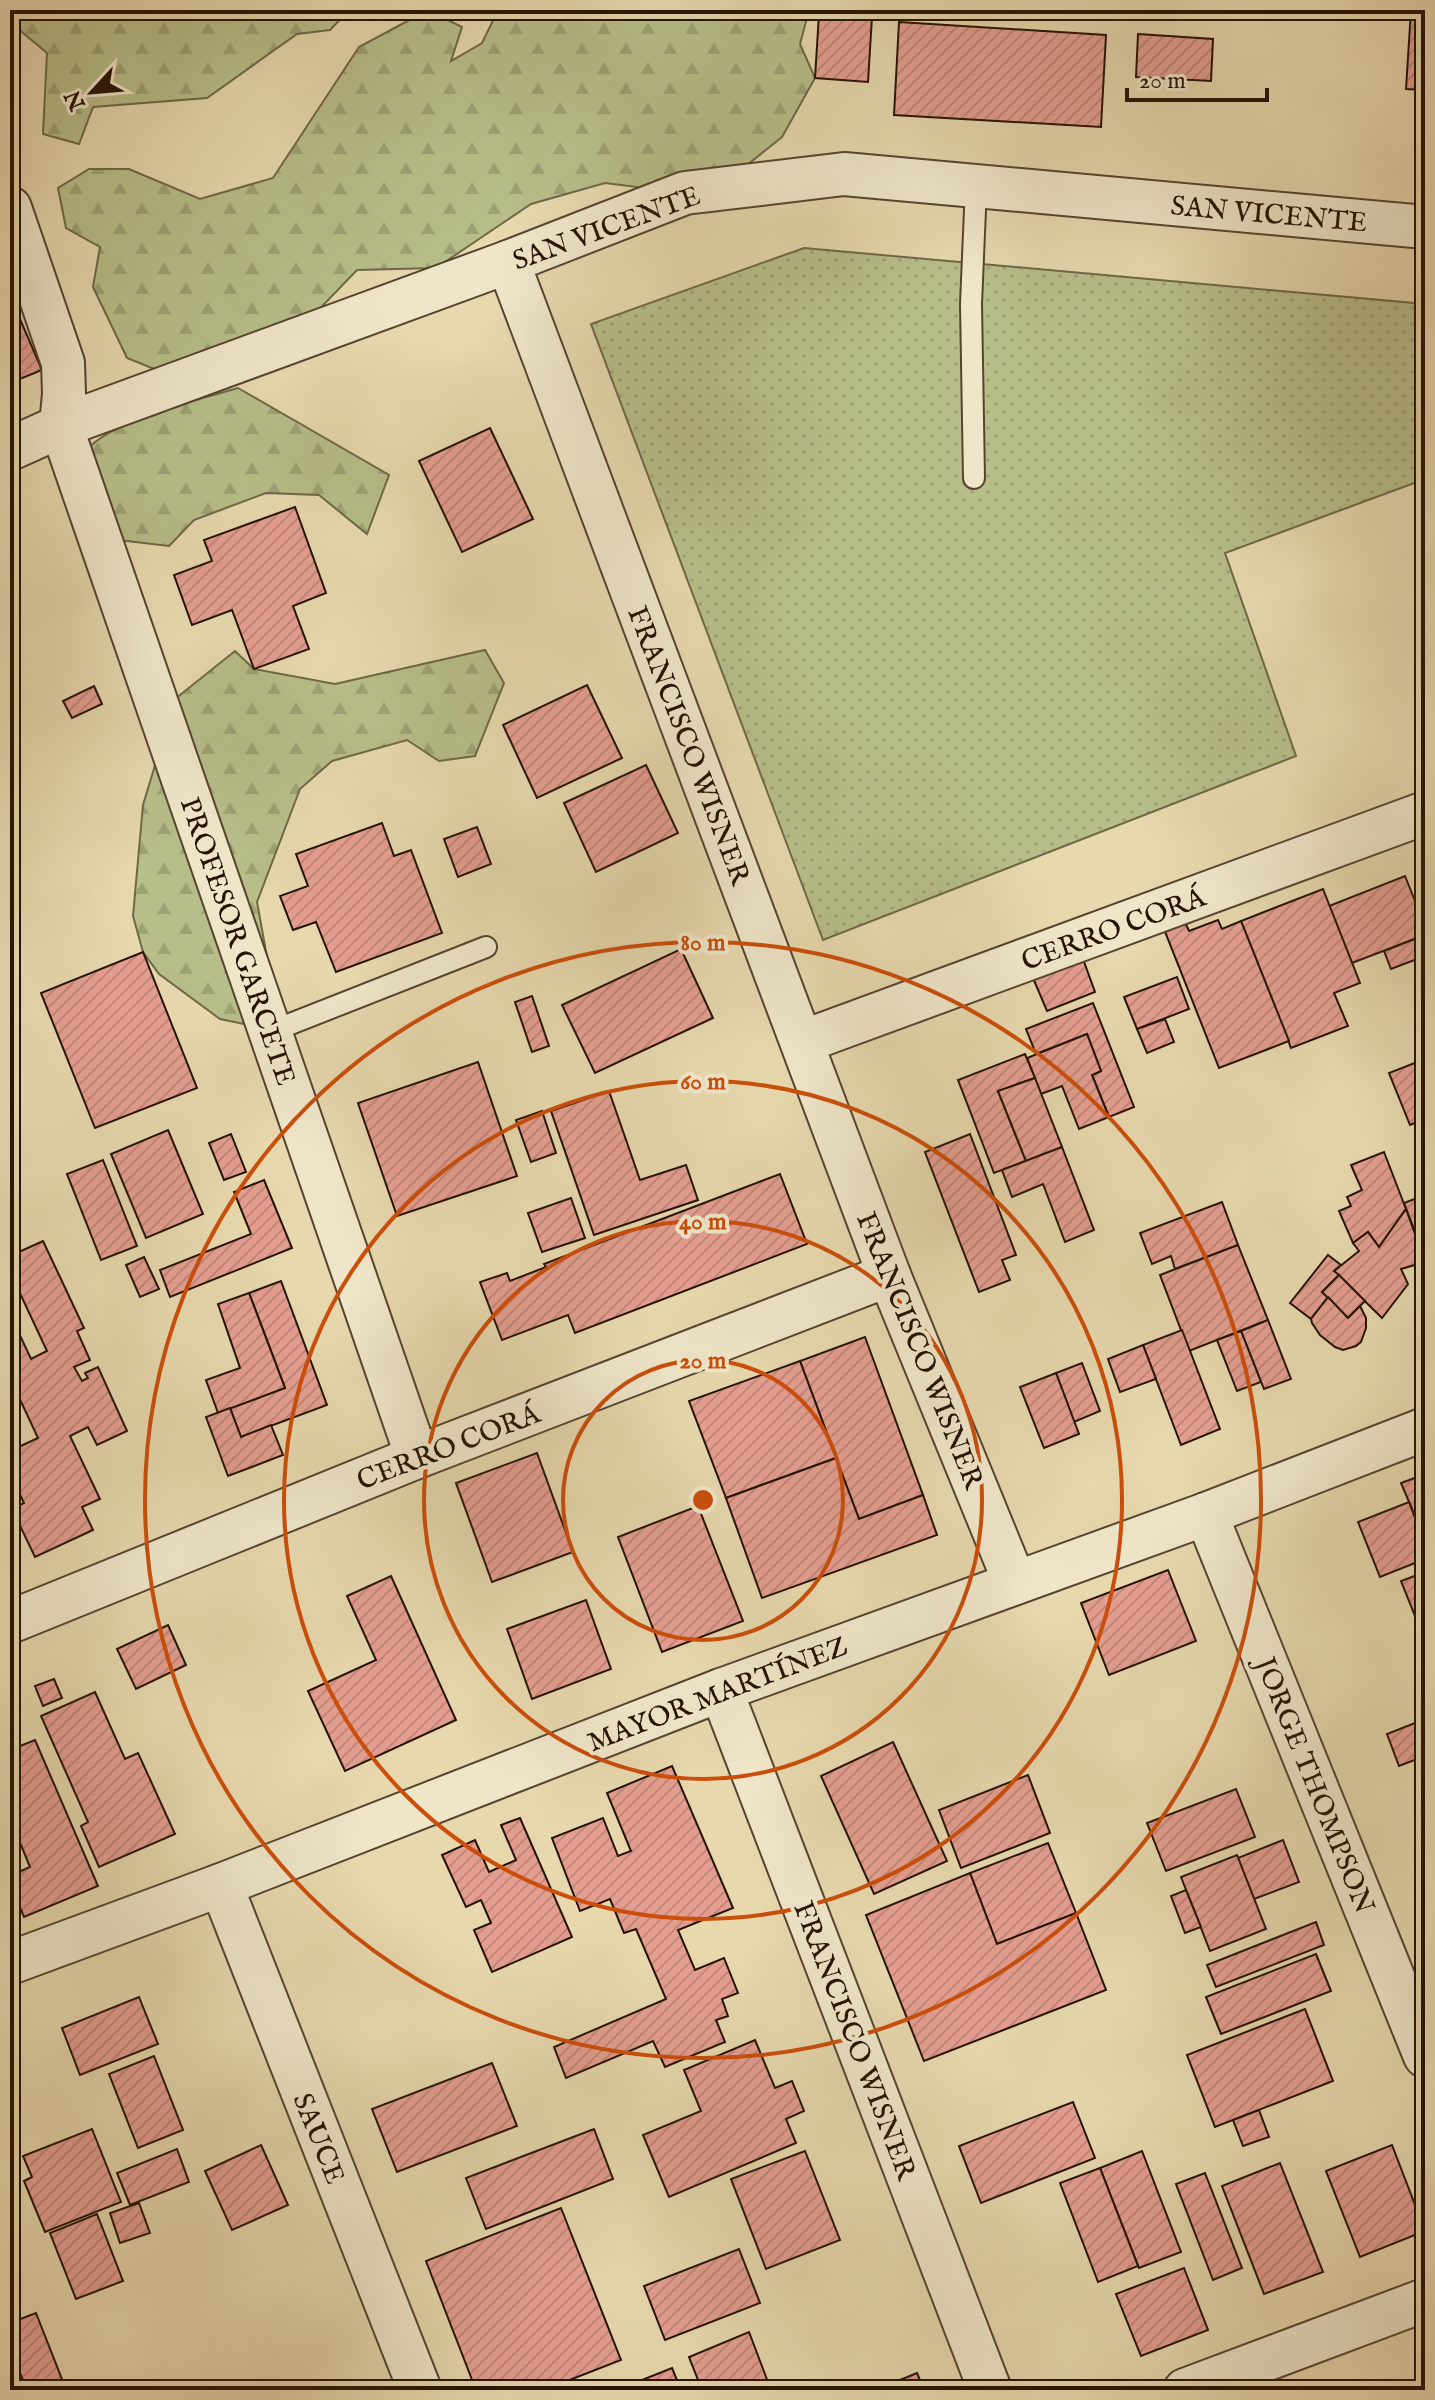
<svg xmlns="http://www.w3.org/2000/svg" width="1435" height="2400" viewBox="0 0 1435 2400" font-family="'IM FELL English',serif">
<defs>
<pattern id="grass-dots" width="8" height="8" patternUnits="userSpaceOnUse" patternTransform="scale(2)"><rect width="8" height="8" fill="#b7be89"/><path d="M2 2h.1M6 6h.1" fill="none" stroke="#9da275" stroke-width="1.8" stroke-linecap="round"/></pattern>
<pattern id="forest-firs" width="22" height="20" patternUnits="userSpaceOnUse" patternTransform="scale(2)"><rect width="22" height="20" fill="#b7be89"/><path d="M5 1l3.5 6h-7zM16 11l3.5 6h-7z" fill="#9da275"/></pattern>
<pattern id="building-hatch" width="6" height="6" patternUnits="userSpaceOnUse" patternTransform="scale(2)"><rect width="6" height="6" fill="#e49e90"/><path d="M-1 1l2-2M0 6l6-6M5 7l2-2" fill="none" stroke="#c3877b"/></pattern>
</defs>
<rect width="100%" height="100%" fill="#e7d8ae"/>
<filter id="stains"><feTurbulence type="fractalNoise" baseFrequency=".0025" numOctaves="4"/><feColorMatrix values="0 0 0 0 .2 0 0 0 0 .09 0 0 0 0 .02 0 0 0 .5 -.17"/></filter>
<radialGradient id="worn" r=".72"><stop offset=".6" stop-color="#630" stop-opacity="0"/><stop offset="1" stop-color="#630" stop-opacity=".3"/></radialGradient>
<polygon fill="url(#grass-dots)" stroke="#6e6847" stroke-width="2" points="804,248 1425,304 1425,479 1225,553 1296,756 823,940 591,324"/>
<g fill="url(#forest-firs)" stroke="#6e6847" stroke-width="2">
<polygon points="10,10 349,10 330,30 297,34 207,98 93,107 79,144 43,134 47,53 10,22"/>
<polygon points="428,10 462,27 451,61 482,43 498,10 683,10 724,14 726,10 809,10 800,44 815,78 782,137 722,185 685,193 605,183 531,204 436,268 357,270 306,323 164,373 127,358 93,287 100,247 66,228 58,188 89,169 129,169 200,199 273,178 359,47"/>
<path d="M 238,388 L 389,475 L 367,534 L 319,495 L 266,493 L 194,520 L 169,546 L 102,538 L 86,450 C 117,418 195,401 238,388 Z"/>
<polygon points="485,650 504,683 475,756 439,761 407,740 332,761 300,789 257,902 273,990 258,1027 220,1019 159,974 143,952 133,916 143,805 175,699 235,651 254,669 335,684"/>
</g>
<g fill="url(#building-hatch)" stroke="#251205" stroke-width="2">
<polygon points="1411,10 1425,10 1425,90 1406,89"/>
<polygon points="819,14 872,17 868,82 815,78"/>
<polygon points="899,22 1106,35 1101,127 894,115"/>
<polygon points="1138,34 1213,39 1211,81 1136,77"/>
<polygon points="10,296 42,370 10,383"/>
<polygon points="490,428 533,519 462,552 419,461"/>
<polygon points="295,507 326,593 293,606 309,649 254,669 232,610 192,625 174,575 212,561 204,540"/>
<polygon points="587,685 622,758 537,798 503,725"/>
<polygon points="94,686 102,704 72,718 63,701"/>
<polygon points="646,765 678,833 596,872 564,803"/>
<polygon points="382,823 394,856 411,850 442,933 336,972 316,922 293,930 280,896 308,886 296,854"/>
<polygon points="477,827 491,864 458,877 444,839"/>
<polygon points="1405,876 1425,926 1425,935 1352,963 1329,906"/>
<polygon points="1323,889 1360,983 1334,993 1348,1026 1291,1048 1241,921"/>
<polygon points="1218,920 1222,929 1241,921 1289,1041 1219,1068 1164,929 1185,922 1189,931"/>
<polygon points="1425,935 1425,956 1391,969 1384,951"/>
<polygon points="681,949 713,1018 595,1073 562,1005"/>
<polygon points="143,952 197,1088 95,1128 41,993"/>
<polygon points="1083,959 1095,992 1047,1011 1033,978"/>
<polygon points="1177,977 1189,1009 1137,1029 1124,997"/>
<polygon points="532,996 549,1046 532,1052 515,1002"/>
<polygon points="1093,1003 1134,1107 1109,1117 1092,1075 1101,1071 1087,1034 1036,1054 1026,1029"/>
<polygon points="1165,1019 1174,1042 1147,1053 1137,1029"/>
<polygon points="1087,1034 1101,1071 1092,1075 1109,1117 1079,1129 1062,1086 1041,1094 1027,1058"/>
<polygon points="1025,1054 1035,1078 998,1091 1026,1161 994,1173 958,1080"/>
<polygon points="1425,1059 1425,1119 1410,1125 1389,1073"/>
<polygon points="478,1062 517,1176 397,1216 358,1103"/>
<polygon points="1035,1078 1062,1147 1026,1161 998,1091"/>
<polygon points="609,1091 640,1180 686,1165 698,1200 594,1235 551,1111"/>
<polygon points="542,1111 556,1153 531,1162 516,1120"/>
<polygon points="168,1130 203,1214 146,1238 111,1154"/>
<polygon points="231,1134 246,1172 224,1180 209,1143"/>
<polygon points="970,1134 1016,1255 1002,1260 1010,1280 979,1292 925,1152"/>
<polygon points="1062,1147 1094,1230 1065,1242 1043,1184 1012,1197 1002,1170"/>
<polygon points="1384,1152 1406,1209 1379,1247 1368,1232 1353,1243 1339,1211 1351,1206 1347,1197 1362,1190 1351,1165"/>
<polygon points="103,1160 137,1246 101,1260 67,1174"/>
<polygon points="780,1174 807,1244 575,1333 568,1315 502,1340 480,1282 507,1273 510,1281 546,1267 544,1264"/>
<polygon points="264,1180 292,1248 170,1297 160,1270 251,1234 234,1192"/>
<polygon points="1425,1195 1425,1258 1404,1203"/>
<polygon points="571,1198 585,1238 542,1252 528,1213"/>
<polygon points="1222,1202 1238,1245 1175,1269 1171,1256 1152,1264 1140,1233"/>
<polygon points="1406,1209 1425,1262 1401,1269 1408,1284 1382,1318 1334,1271 1359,1251 1353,1243 1368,1232 1379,1247"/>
<polygon points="43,1241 84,1328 77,1331 90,1360 74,1367 82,1381 88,1378 85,1373 98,1367 127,1431 97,1445 88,1427 70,1436 100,1499 82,1507 93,1530 35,1557 12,1509 24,1503 10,1473 10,1451 38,1438 10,1378 10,1314 31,1359 47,1351 10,1272 10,1256"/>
<polygon points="1238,1245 1268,1320 1189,1351 1160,1275"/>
<polygon points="1328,1255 1341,1265 1334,1271 1339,1275 1322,1292 1328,1297 1311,1319 1290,1303"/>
<polygon points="144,1257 159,1289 140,1297 126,1265"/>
<polygon points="1339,1275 1365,1301 1348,1318 1322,1292"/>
<polygon points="281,1281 327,1405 241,1437 230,1408 285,1388 249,1293"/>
<polygon points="249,1293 285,1388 218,1413 206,1380 240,1368 218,1304"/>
<polygon points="1328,1297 1348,1318 1360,1306 1366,1318 1366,1328 1361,1342 1356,1346 1343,1350 1335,1347 1320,1335 1312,1323 1311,1319"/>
<polygon points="1268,1320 1291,1379 1264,1389 1241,1331"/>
<polygon points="1182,1330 1220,1429 1181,1445 1143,1345"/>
<polygon points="1241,1331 1261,1382 1237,1391 1217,1340"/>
<polygon points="865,1337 923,1495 859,1519 800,1361"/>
<polygon points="1143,1345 1156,1379 1120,1392 1108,1359"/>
<polygon points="800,1361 836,1458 726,1498 689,1401"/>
<polygon points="1082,1363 1100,1411 1074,1422 1056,1373"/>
<polygon points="1056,1373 1079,1434 1044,1448 1020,1387"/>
<polygon points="230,1408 241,1437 271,1425 283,1455 228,1476 206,1417"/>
<polygon points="537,1453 573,1552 492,1582 456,1483"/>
<polygon points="836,1458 859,1519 923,1495 937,1535 762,1598 726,1498"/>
<polygon points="1425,1474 1425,1512 1415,1516 1401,1483"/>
<polygon points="1409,1502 1425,1544 1425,1559 1380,1577 1358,1522"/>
<polygon points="698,1506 743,1621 662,1652 618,1537"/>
<polygon points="1168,1570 1196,1641 1109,1675 1081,1603"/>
<polygon points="1425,1572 1425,1630 1421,1631 1401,1581"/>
<polygon points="391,1576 456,1720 345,1771 308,1691 376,1660 347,1596"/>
<polygon points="586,1600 611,1669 532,1699 507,1629"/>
<polygon points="168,1625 186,1665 136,1689 117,1649"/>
<polygon points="54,1679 62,1698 43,1706 35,1686"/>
<polygon points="95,1692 125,1759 138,1753 175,1834 99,1867 81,1826 88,1822 41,1716"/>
<polygon points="1425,1719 1425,1756 1399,1766 1387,1734"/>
<polygon points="35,1740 98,1886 24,1917 10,1883 10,1876 30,1867 10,1818 10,1804 19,1801 10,1781 10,1750"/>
<polygon points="893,1742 947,1861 874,1894 821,1776"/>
<polygon points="672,1766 733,1908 678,1930 695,1970 724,1958 738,1993 722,1999 728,2016 716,2020 725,2042 665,2067 653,2041 566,2078 554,2047 666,1999 636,1929 624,1933 610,1899 580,1911 552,1838 603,1818 618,1856 631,1851 607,1793"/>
<polygon points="1028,1775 1050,1833 961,1868 939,1810"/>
<polygon points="1236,1789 1255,1837 1166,1871 1147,1823"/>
<polygon points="520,1818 572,1937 492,1972 474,1930 491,1923 481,1900 466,1907 442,1855 475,1840 489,1872 516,1860 501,1825"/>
<polygon points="1283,1840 1299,1882 1254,1899 1238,1858"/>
<polygon points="1048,1843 1076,1913 997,1944 970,1873"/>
<polygon points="1237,1855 1266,1929 1210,1951 1181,1877"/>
<polygon points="970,1873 997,1944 1076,1913 1106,1990 924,2061 866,1915"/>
<polygon points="1186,1890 1201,1927 1185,1933 1171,1896"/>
<polygon points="1316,1922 1324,1945 1216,1987 1207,1965"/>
<polygon points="1316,1954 1331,1991 1221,2034 1206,1997"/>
<polygon points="139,1997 158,2044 80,2075 62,2028"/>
<polygon points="1305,2009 1333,2081 1215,2127 1187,2055"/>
<polygon points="755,2040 775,2088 792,2081 804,2111 786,2119 796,2143 669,2197 643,2135 701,2111 684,2070"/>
<polygon points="154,2056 183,2130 138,2148 109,2074"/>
<polygon points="492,2063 517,2126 397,2172 372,2109"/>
<polygon points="1073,2102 1095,2158 981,2203 959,2146"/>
<polygon points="1259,2110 1269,2137 1243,2146 1233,2120"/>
<polygon points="92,2129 121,2202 45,2232 24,2181 32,2177 23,2156"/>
<polygon points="594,2129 613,2179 486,2229 466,2178"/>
<polygon points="261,2145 288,2205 232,2230 205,2171"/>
<polygon points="1392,2145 1425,2231 1360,2257 1326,2171"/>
<polygon points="177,2149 189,2182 130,2205 117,2173"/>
<polygon points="805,2151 840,2240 766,2269 731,2179"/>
<polygon points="1142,2151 1181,2252 1139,2268 1100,2168"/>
<polygon points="1280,2163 1323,2272 1264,2294 1222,2186"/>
<polygon points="1100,2168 1138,2266 1098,2282 1060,2183"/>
<polygon points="1205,2173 1242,2268 1213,2280 1176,2184"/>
<polygon points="139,2203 150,2233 120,2243 110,2213"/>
<polygon points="561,2208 621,2360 544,2390 476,2390 426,2261"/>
<polygon points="97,2214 123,2281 76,2299 50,2233"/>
<polygon points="739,2249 760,2303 665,2340 644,2286"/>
<polygon points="1184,2268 1208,2330 1141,2356 1116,2294"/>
<polygon points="36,2313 65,2387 56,2390 27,2390 18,2368 10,2371 10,2323"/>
<polygon points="749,2332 771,2390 702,2390 689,2357"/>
<polygon points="672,2368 681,2390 617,2390"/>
<polygon points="917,2373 924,2390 875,2390"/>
</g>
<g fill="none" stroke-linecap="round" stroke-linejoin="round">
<g stroke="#56442f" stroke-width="24">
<g id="lane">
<polyline points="974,478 971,304 976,186"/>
<polyline points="270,1032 486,947"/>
</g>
</g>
<g stroke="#56442f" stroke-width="46">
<g id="street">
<polyline points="10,208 63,363 64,394 61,426 417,1457"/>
<polyline points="508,262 889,1275 1015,1583"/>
<polyline points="10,449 61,426 508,262 685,193 844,174 1425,227"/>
<polyline points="802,1042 1425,813"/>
<polyline points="1206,1514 1425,2056"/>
<polyline points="10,1622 417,1457 889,1275"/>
<polyline points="721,1690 990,2390"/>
<polyline points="221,1885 420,2390"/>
<polyline points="10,1963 221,1885 721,1690 1206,1514 1425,1429"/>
<polyline points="1185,2390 1425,2300"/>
</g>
</g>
<use href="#lane" stroke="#efe6ca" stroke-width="20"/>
<use href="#street" stroke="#efe6ca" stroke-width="42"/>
</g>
<g fill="none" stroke="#cb4e0b" stroke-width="4">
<circle cx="703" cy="1500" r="140"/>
<circle cx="703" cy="1500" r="279"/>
<circle cx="703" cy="1500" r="419"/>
<circle cx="703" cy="1500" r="558"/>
</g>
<g text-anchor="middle" stroke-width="8" stroke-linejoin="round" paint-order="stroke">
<g font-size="28" fill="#251205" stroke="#efe6ca">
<text transform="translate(1269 213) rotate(5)" y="10">SAN VICENTE</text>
<text transform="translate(606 227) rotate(-20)" y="10">SAN VICENTE</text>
<text transform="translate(690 745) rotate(69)" y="10">FRANCISCO WISNER</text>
<text transform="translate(1113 928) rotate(-20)" y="10">CERRO CORÁ</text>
<text transform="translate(239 941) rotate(71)" y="10">PROFESOR GARCETE</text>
<text transform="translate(921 1350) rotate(68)" y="10">FRANCISCO WISNER</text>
<text transform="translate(448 1446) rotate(-21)" y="10">CERRO CORÁ</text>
<text transform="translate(717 1693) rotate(-21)" y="10">MAYOR MARTÍNEZ</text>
<text transform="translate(1316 1785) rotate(68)" y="10">JORGE THOMPSON</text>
<text transform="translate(856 2040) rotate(69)" y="10">FRANCISCO WISNER</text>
<text transform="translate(320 2138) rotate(68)" y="10">SAUCE</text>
</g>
</g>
<circle cx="703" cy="1500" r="12" fill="#cb4e0b" stroke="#efe6ca" stroke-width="4"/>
<g font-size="24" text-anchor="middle" font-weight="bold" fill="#cb4e0b" stroke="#efe6ca" stroke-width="8" stroke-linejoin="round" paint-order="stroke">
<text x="703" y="950">80 m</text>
<text x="703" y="1089">60 m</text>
<text x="703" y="1229">40 m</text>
<text x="703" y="1368">20 m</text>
</g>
<rect width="1435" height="2400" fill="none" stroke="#e7d8ae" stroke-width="40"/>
<rect x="12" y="12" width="1411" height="2376" fill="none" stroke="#251205" stroke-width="4"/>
<rect x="20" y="20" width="1395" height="2360" fill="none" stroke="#251205" stroke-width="2"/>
<g transform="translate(92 92) rotate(244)" stroke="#efe6ca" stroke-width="6" paint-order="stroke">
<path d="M0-6L14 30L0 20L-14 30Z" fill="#251205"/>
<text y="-12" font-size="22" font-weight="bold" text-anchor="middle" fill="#251205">N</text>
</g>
<path d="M1127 88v12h140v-12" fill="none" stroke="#251205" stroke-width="4"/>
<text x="1139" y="88" font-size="24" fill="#251205" stroke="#efe6ca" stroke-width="6" paint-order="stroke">20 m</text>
<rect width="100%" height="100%" filter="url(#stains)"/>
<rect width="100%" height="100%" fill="url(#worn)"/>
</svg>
